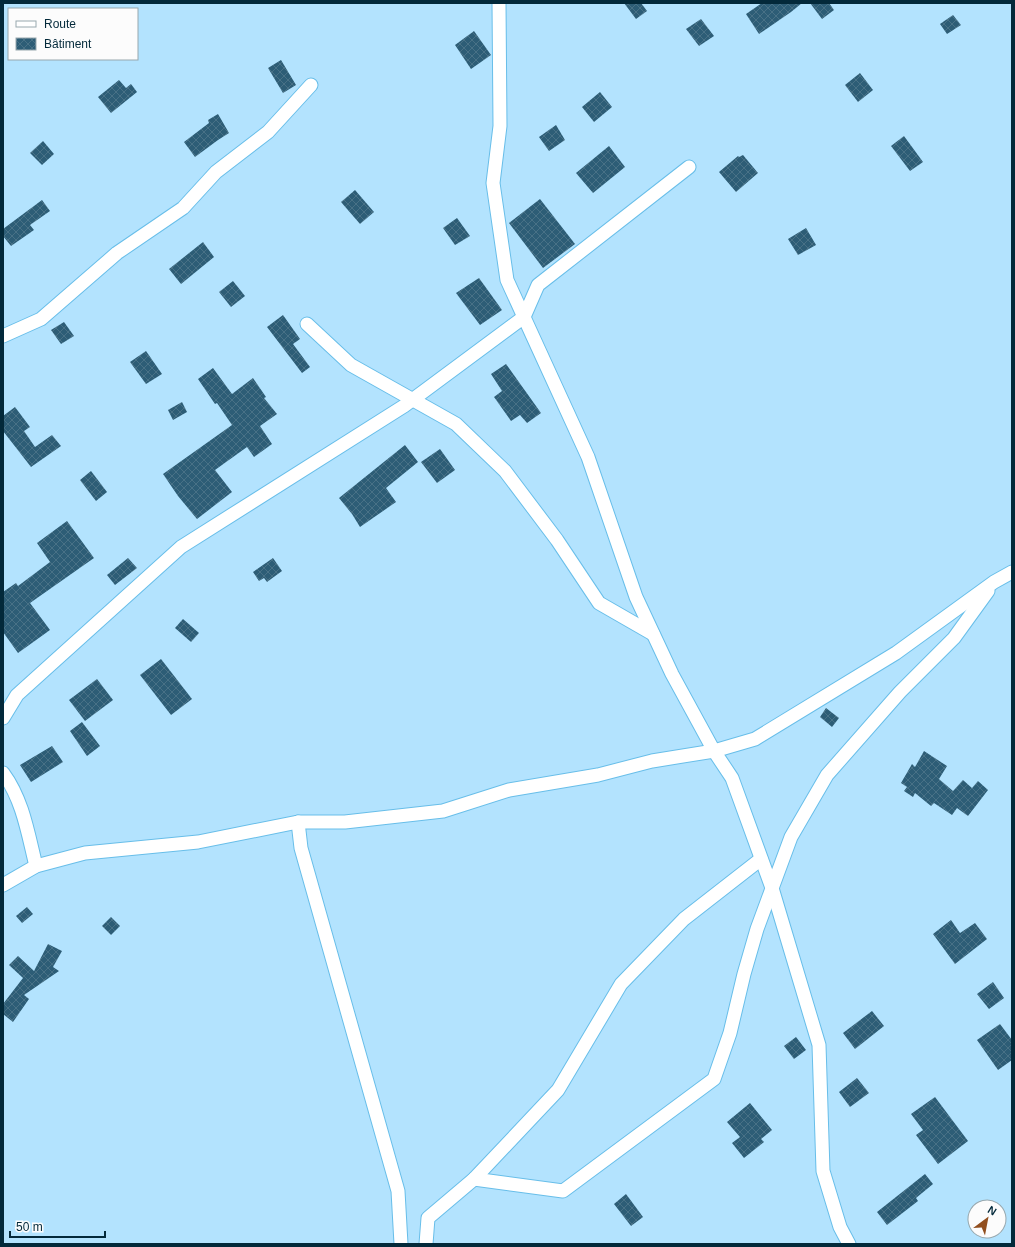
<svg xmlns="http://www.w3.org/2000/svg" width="1015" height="1247" viewBox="0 0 1015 1247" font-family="Helvetica,sans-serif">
<defs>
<pattern id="building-cross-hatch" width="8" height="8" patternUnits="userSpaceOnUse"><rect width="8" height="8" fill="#2d5d76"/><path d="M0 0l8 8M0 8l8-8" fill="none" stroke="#487186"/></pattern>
</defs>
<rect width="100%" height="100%" fill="#b3e3fe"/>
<g fill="url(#building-cross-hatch)">
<polygon points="624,3 641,3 647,11 636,19"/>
<polygon points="762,3 802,3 791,12 759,34 746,14"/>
<polygon points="810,3 829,3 834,10 822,19"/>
<polygon points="953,15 961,25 947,34 940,24"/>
<polygon points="701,19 714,36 699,46 686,29"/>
<polygon points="474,31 491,55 471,69 455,45"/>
<polygon points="281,60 296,85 283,93 268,68"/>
<polygon points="860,73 873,90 858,102 845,85"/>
<polygon points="119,80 126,88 131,84 137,92 111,113 98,97"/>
<polygon points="600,92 612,107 594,122 582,107"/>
<polygon points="218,114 229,133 218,140 195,157 184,142 209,123 208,120"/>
<polygon points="556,125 565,140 549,151 539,137"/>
<polygon points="904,136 923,162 910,171 891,146"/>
<polygon points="43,141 54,154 42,165 30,153"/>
<polygon points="609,146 625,167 593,193 576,173"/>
<polygon points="743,155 758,173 736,192 719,172 738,156 739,157"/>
<polygon points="355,190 374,212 360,224 341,202"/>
<polygon points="540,199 575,244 543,268 509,223"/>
<polygon points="42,200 50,211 30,225 34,230 11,246 3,236 3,229"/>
<polygon points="457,218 470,236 455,245 443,228"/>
<polygon points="806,228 816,245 798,255 788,239"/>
<polygon points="203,242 214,257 181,284 169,269"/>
<polygon points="479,278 502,310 480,325 456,293"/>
<polygon points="233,281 245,296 231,307 219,292"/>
<polygon points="283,315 300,339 293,344 310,367 302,373 267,327"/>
<polygon points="64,322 74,336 61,344 51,330"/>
<polygon points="146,351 162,374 146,384 130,362"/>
<polygon points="506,364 541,413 527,423 520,415 511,421 494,397 502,391 491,374"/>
<polygon points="213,368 232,394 253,378 266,397 264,398 277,414 260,426 272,444 254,457 247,447 215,470 232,492 197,519 178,496 163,474 232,425 217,403 215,404 198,379"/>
<polygon points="182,402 187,412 173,420 168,410"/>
<polygon points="15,407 30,427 24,431 35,447 52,435 61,446 31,467 3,431 3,416"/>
<polygon points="405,445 418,462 386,488 396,502 360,527 352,514 339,498"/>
<polygon points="440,449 455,470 437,483 421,462"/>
<polygon points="91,471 107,492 96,501 80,480"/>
<polygon points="67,521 94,558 30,603 50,630 18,653 3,632 3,592 16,583 18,586 50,562 37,543"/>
<polygon points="128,558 137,568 115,585 107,575"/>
<polygon points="273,558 282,571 267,582 264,578 259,581 253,572"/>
<polygon points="183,619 199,633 191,642 175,628"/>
<polygon points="161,659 192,699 171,715 140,675"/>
<polygon points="97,679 113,700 85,721 69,700"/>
<polygon points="826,708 839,718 832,727 820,717"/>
<polygon points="82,722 100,746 87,756 70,731"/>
<polygon points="52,746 63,762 31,782 20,765"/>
<polygon points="924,751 947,766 939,779 953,791 963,780 972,788 978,781 988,790 968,816 957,808 952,815 934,803 931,806 915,793 913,797 904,791 907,787 901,783 912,764 915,767"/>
<polygon points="27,907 33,914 22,923 16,916"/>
<polygon points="111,917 120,926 111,935 102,926"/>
<polygon points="951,920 960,933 975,923 987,939 955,964 933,934"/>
<polygon points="48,944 62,951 53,967 59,971 24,995 29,999 13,1022 3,1014 3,1004 23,978 9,965 18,956 34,971"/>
<polygon points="993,982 1004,998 989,1009 977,994"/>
<polygon points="872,1011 884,1026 855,1049 843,1033"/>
<polygon points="1000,1024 1012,1040 1012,1060 998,1070 977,1040"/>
<polygon points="796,1037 806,1050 794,1059 784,1046"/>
<polygon points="857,1078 869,1093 850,1107 839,1092"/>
<polygon points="935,1097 968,1141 938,1164 916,1135 923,1130 911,1114"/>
<polygon points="750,1103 772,1130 761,1139 764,1142 744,1158 732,1143 740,1137 727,1122"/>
<polygon points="925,1174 933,1184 916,1198 918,1201 887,1225 877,1212"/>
<polygon points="626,1194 643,1217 631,1226 614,1204"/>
</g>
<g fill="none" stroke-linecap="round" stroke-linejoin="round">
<g stroke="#68bee9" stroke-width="15">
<g id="minor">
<polyline points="499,3 500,126 493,183 507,280 588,457 636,597 672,674 714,751 732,778 772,888 819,1045 823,1171 840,1227 849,1244"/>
<polyline points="307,324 351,365 456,424 505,471 557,540 599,603 653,634"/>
<polyline points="3,336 41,319 117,253 183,208 216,172 268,132 311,85"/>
<polyline points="3,718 17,695 181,547 404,406 524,317 538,285 689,167"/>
<path d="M 3,773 C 23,800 28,834 36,866"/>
<polyline points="298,822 301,848 398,1191 401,1244"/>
<polyline points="3,885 36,866 85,853 198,842 298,822 345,822 443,811 509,790 598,775 652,761 714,751 755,739 896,653 994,582 1012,572"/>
<polyline points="474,1179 563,1191 714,1079 730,1033 744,974 757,929 791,837 827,775 900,692 954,638 988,591"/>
<polyline points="426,1244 428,1218 474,1179 558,1090 621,984 684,919 761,859"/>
</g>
</g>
<use href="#minor" stroke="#fff" stroke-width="13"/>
</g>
<rect width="1015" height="1247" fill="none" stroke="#03293a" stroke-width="8"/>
<rect x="8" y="8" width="130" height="52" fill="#fcfcfc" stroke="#98a8ae"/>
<rect x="16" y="21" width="20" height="6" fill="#ffffff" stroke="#98a8ae"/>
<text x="44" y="28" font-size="12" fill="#03293a">Route</text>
<rect x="16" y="38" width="20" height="12" fill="url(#building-cross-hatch)" stroke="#98a8ae"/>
<text x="44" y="48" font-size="12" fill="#03293a">Bâtiment</text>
<g transform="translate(987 1219) rotate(32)"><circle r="19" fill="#fcfcfc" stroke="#98a8ae"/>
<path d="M0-3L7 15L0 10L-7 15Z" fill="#924f1f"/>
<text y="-6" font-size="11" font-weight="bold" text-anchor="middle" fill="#03293a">N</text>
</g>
<path d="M10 1231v6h95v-6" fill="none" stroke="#03293a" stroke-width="2"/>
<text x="16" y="1231" font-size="12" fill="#03293a" stroke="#fcfcfc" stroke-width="3" paint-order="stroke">50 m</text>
</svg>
